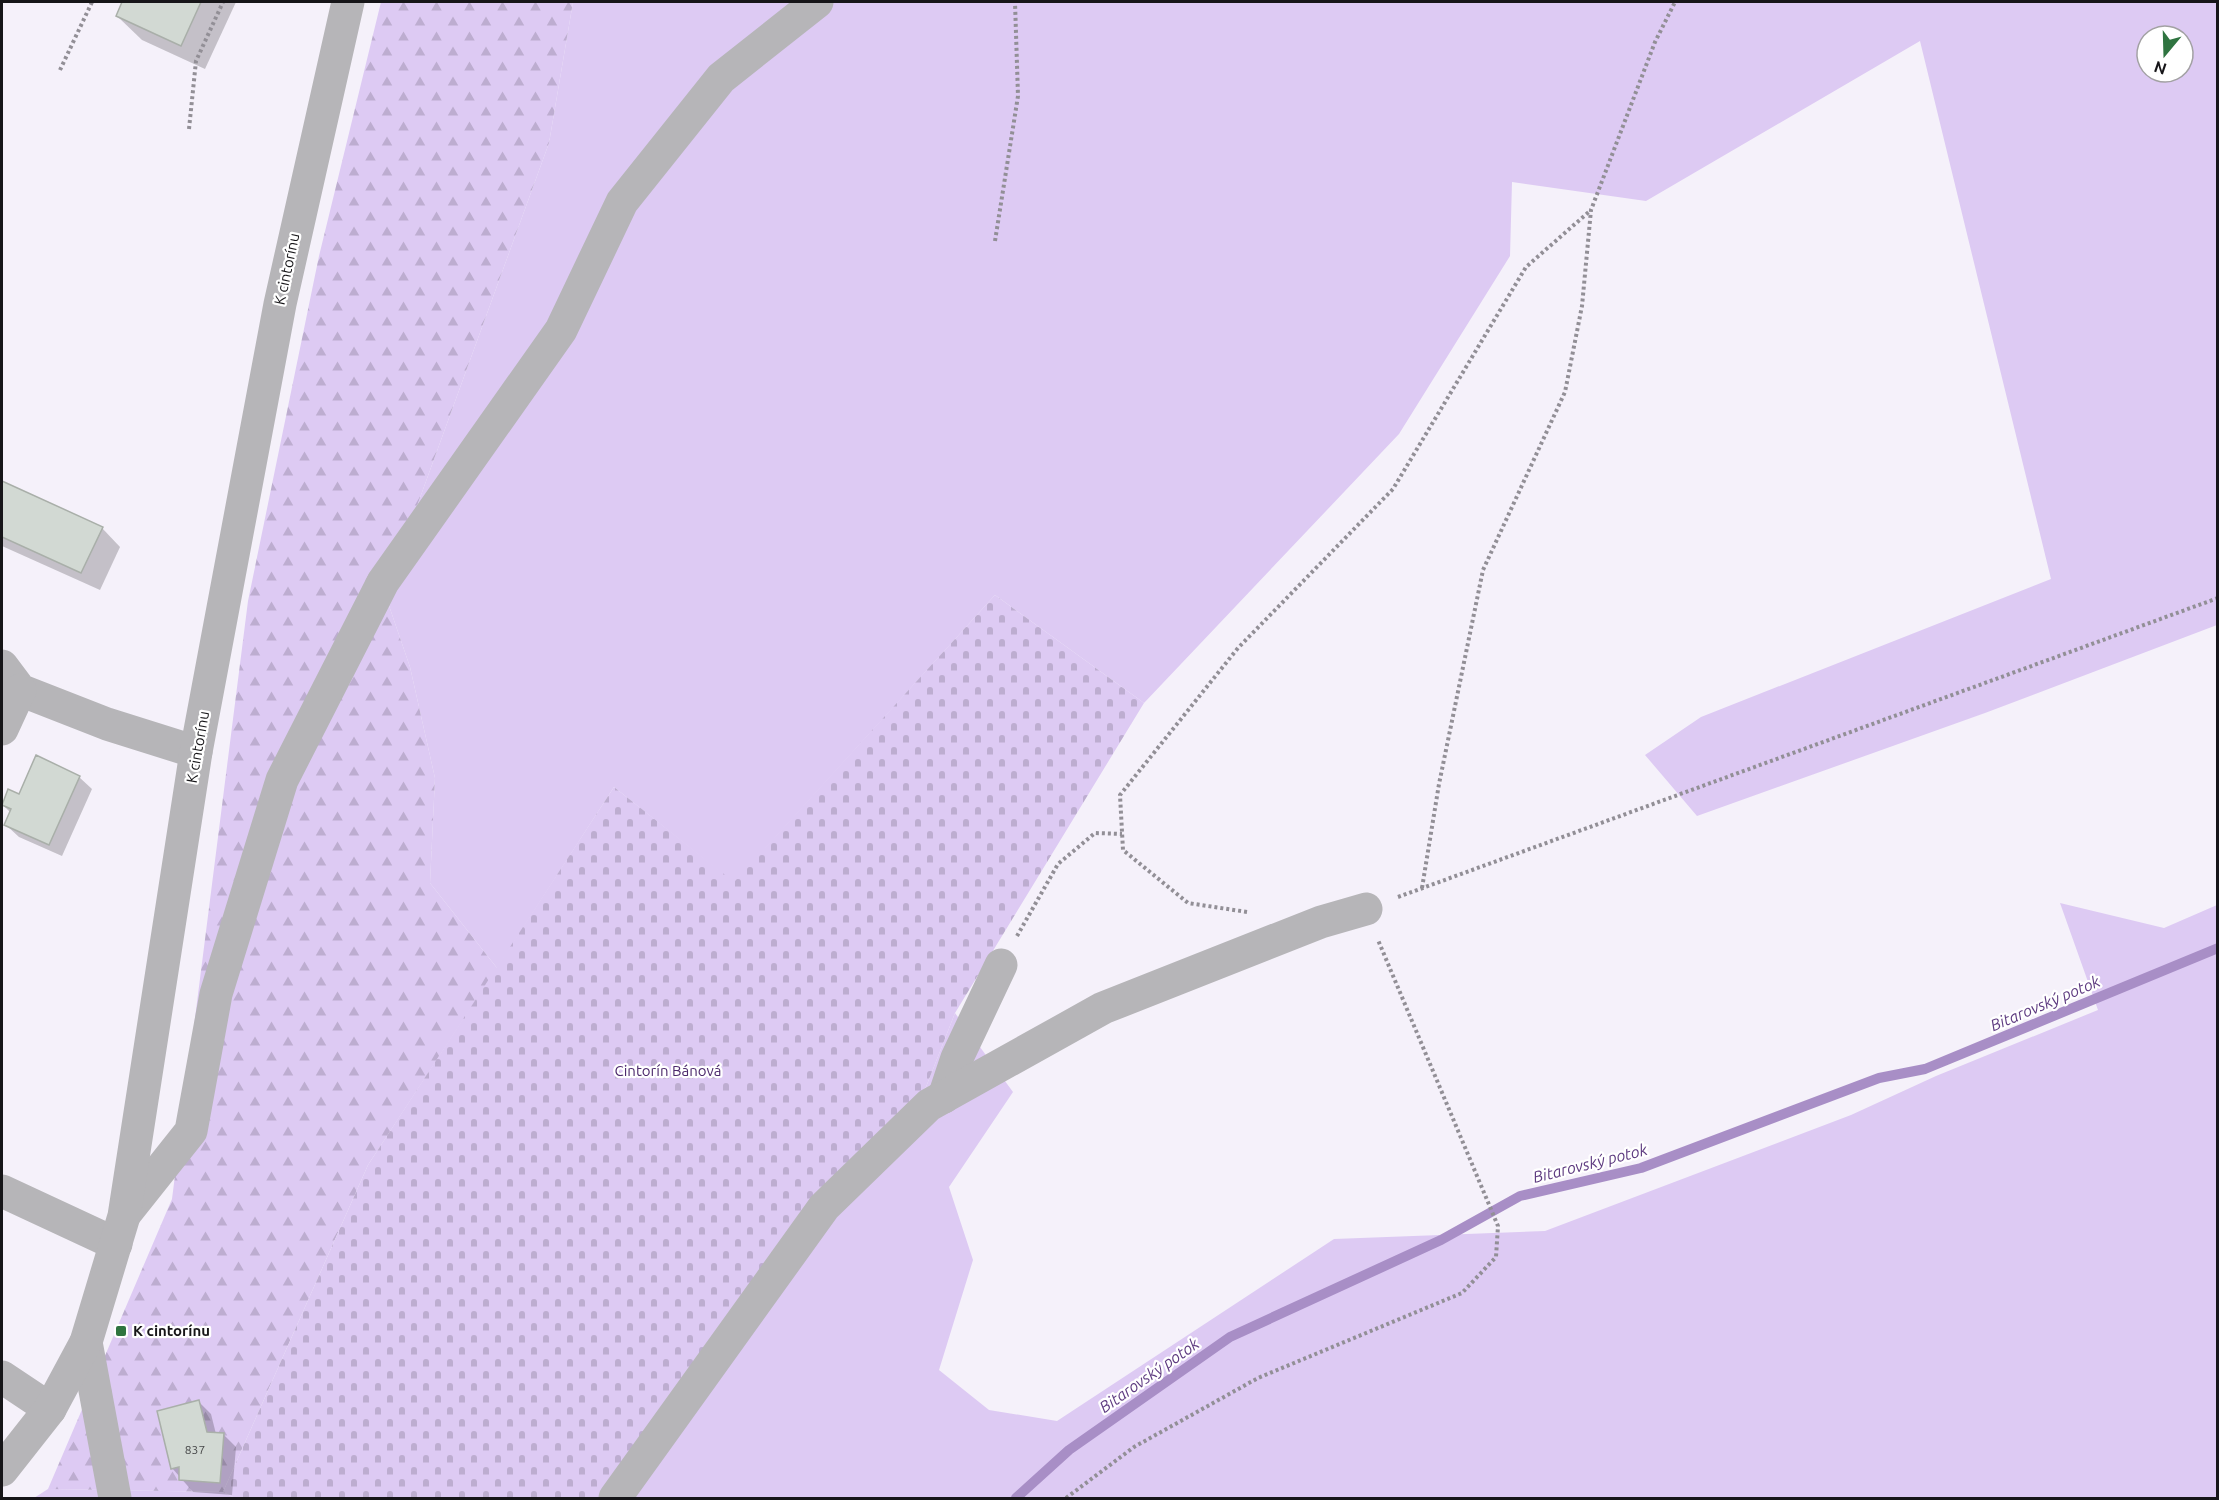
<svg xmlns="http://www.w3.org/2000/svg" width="2219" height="1500" viewBox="0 0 2219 1500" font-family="Ubuntu,sans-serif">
<defs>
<pattern id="forest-firs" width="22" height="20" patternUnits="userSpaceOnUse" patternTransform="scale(1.5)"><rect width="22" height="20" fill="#ddcaf3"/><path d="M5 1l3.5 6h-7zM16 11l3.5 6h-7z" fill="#bdadd0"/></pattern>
<pattern id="cemetery-stones" width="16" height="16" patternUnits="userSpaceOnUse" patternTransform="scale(1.5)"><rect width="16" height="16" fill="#ddcaf3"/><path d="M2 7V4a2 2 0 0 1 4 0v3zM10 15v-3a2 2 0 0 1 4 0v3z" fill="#bdadd0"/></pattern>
</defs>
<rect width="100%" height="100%" fill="#f5f1fa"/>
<g fill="#ddcaf3" fill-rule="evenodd">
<path d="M 573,2 L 2217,2 L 2217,625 L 1985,713 L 1697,816 L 1645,755 L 1701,717 L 2051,579 L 1920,41 L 1646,201 L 1512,182 L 1510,256 L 1399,434 L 1144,703 L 995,595 L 734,883 L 614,787 L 497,968 L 430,883 L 435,778 L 410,667 L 385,594 L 549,143 ZM 2147,36 L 2183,36 L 2183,72 L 2147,72 Z"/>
<polygon points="2060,903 2164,928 2217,905 2217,1498 598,1498 784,1241 926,1087 955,1013 1013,1092 949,1187 973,1260 939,1370 989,1410 1057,1421 1334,1239 1545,1231 1851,1115 1936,1076 2098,1010"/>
<polygon points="48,1489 223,1492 235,1498 34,1498"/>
</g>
<polygon fill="url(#forest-firs)" points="381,2 573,2 549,143 385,594 410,667 435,778 430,883 497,968 368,1165 223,1492 48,1489 172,1199 248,601 319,256"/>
<polygon fill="url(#cemetery-stones)" points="995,595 1144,703 955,1013 926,1087 784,1241 598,1498 235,1498 223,1492 368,1165 614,787 734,882"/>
<g fill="#0003">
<polygon points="124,2 236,2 205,69 142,40 117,16"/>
<polygon points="2,482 102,528 120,547 100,590 2,546"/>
<polygon points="79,777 92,789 62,856 19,837 6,825 11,813 2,804 8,791 19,796"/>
<polygon points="199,1402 211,1414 216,1434 223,1434 236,1447 232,1495 193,1492 172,1468"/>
</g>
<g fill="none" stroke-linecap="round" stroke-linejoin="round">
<polyline stroke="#a88ec6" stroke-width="10" points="1016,1498 1069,1450 1230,1337 1441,1240 1520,1196 1641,1168 1879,1078 1925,1069 2218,948"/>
</g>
<g fill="#d2d9d3" stroke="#a9afa9" stroke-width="1.5">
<polygon points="122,2 201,2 181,46 116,16"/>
<polygon points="2,481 103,527 81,573 2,537"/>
<polygon points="36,755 80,776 49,845 4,825 11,809 2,805 8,789 19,794"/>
<polygon points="199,1400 207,1432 224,1433 220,1483 179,1480 179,1467 171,1469 157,1411"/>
</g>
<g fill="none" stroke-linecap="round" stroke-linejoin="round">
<g stroke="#928f96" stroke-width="4" stroke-dasharray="3 3" stroke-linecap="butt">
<polyline points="60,70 92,2"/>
<polyline points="189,129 196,61 223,2"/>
<polyline points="995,241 1018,96 1015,2"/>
<polyline points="1422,888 1439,784 1483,570 1565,392 1582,306 1591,210 1655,42 1675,2"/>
<polyline points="1398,897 2218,598"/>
<polyline points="1247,912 1188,903 1123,850 1120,795 1238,648 1393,489 1526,267 1591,210"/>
<polyline points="1017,936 1058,864 1095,833 1122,834"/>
<polyline points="1066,1498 1134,1447 1258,1378 1462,1293 1496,1257 1498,1226 1378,940"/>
</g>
<g stroke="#b6b5b8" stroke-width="33">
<polyline points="2,666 20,690 107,724 196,752"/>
<polyline points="2,729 20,690"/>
<polyline points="944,1097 957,1058 1001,965"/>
<polyline points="2,1191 116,1244"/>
<polyline points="125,1214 191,1131 216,994 282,780 383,582 561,330 622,202 721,78 817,2"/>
<polyline points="86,1342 115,1498"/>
<polyline points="2,1377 50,1409"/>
<polyline points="2,1470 50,1409 86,1342 124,1216 196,752 280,304 348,2"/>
<polyline points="615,1498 824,1207 929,1105 1103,1008 1321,922 1366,909"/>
</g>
</g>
<rect fill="#2f7440" stroke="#fff" stroke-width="2" x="115" y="1325" width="12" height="12" rx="3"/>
<g text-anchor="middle" stroke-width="4.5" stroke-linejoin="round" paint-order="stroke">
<g font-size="12" fill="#454647">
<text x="195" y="1454">837</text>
</g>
<g font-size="15" fill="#161518" stroke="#fff">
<text transform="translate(287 269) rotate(-78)" y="5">K cintorínu</text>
<text transform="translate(198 747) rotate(-80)" y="5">K cintorínu</text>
</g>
<g font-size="15" fill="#4c296c" stroke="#fff">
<text x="668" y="1076">Cintorín Bánová</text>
</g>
<g font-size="15" font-weight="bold" fill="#161518" stroke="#fff" text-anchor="start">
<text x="133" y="1336">K cintorínu</text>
</g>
<g font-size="16" font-style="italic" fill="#5e3b80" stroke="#fff">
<text transform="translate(2045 1003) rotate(-23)" y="6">Bitarovský potok</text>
<text transform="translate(1590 1163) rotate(-14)" y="6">Bitarovský potok</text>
<text transform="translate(1149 1375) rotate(-35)" y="6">Bitarovský potok</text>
</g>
</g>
<rect width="2219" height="1500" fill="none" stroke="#161518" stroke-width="6"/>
<g transform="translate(2165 54) rotate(199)"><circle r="28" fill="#ffffff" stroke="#a2a1a3" stroke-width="1.5"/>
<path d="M0-4.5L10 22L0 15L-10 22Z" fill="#2f7440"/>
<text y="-9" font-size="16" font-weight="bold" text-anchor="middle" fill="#161518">N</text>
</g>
</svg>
